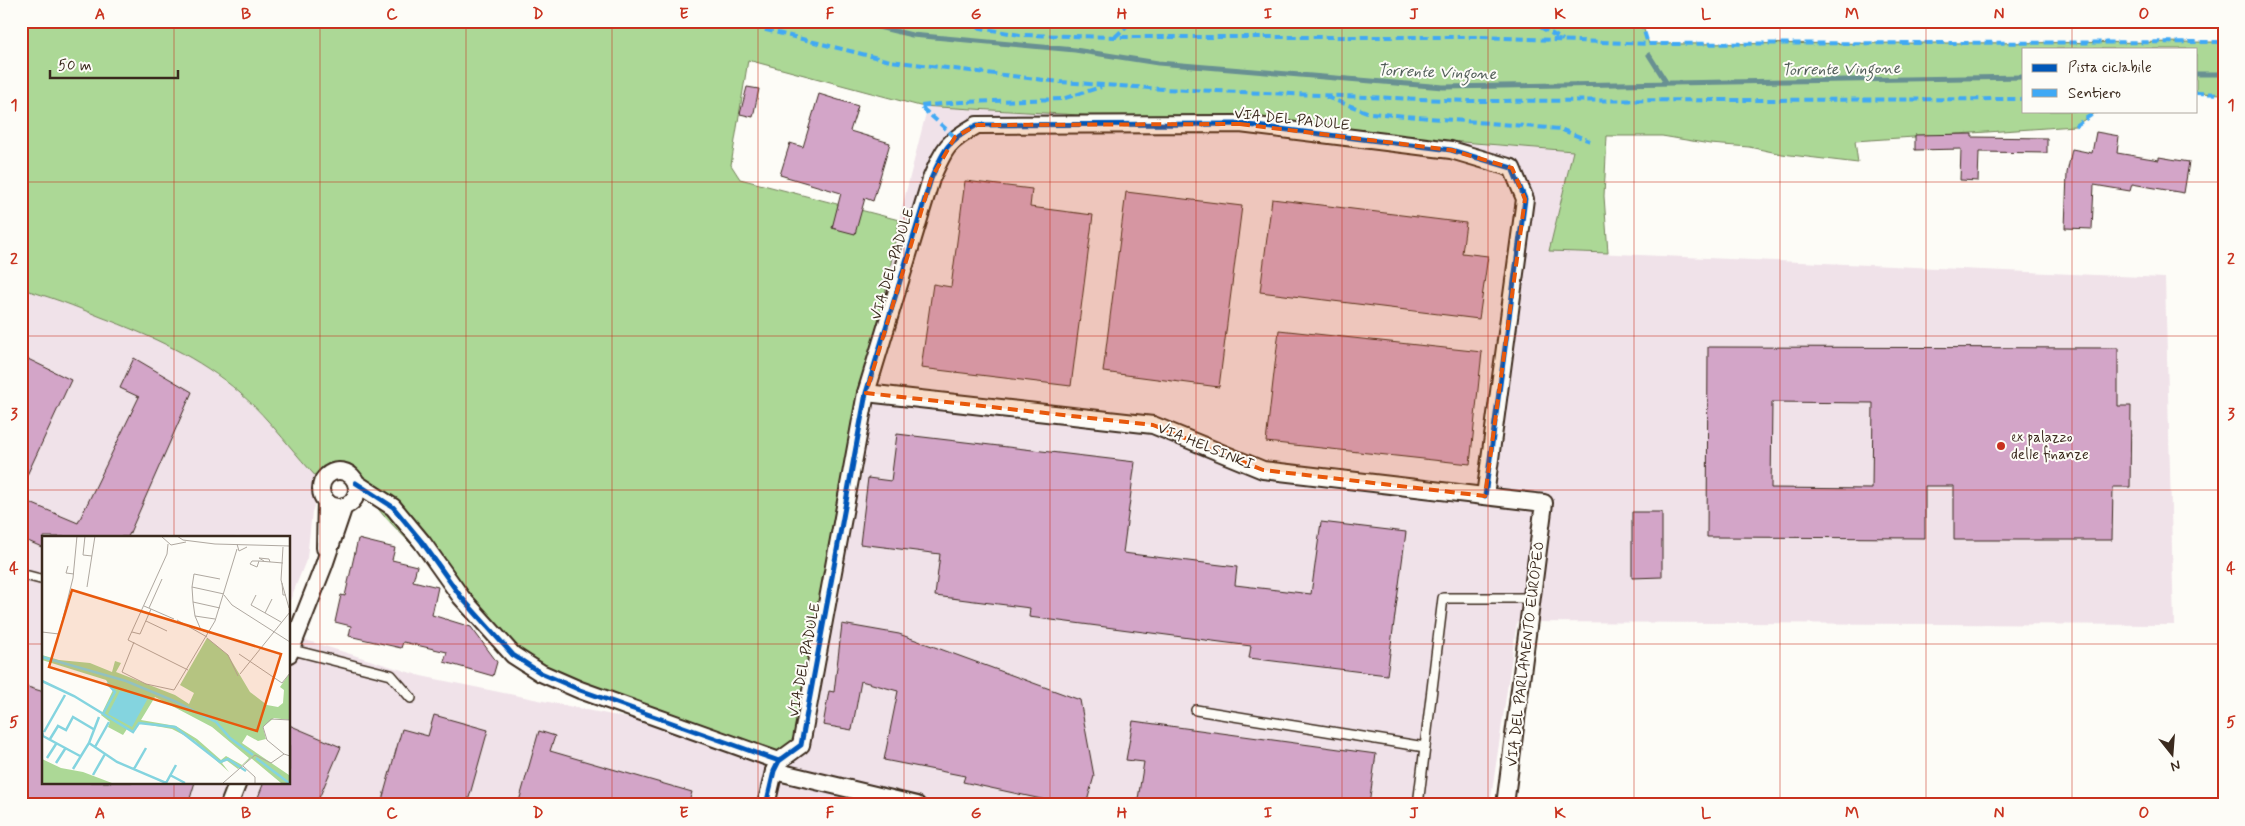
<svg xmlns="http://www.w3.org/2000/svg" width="2245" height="826" viewBox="0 0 2245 826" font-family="Mynerve,sans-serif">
<rect width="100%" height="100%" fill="#fdfcf7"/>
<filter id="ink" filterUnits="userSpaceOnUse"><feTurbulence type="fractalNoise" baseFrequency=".02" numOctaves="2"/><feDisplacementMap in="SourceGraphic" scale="10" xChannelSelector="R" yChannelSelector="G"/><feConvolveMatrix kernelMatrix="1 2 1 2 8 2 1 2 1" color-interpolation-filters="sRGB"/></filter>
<g filter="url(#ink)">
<polygon fill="#f0e2e9" points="928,105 1573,151 1549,251 2165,278 2174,625 1517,622 1490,805 21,805 21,289 45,295 152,337 192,357 240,393 277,430 322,483 312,512 307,558 289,603 289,537 44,537 44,782 289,782 289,635 421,676 705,734 801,745 899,220"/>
<path fill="#acd896" stroke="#74815a" d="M 21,21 L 1081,21 L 1106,25 L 1107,21 L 1641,21 L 1649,44 L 2224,42 L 2224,94 L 2196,93 L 2196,49 L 2024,49 L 2024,111 L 2097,111 L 2075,126 L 1855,141 L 1858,163 L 1782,154 L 1749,147 L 1710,144 L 1662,136 L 1607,136 L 1604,196 L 1608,253 L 1549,251 L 1573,151 L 1240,124 L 920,106 L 748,60 L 731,165 L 740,179 L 899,220 L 801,745 L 779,761 L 541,673 L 451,593 L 418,551 L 384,516 L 350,475 C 339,468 328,472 322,483 C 294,454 271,420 240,393 C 199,357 151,336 101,317 C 74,306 49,296 21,289 Z"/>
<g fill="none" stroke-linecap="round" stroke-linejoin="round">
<g stroke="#679092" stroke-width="5">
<polyline points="853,21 912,35 1075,50 1158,63 1443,87 2024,77"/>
<polyline points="1649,55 1666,82"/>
<polyline points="2196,74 2224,74"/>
</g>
</g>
<g fill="#d3a5c8" stroke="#3b2a1e" fill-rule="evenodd">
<polygon points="747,87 759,89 753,117 740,114"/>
<polygon points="819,94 858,106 850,131 890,143 873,201 865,198 855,234 832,228 841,193 780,175 790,143 803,147"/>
<polygon points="2096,132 2119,136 2117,153 2159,160 2159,157 2189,162 2184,193 2132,184 2130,191 2094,185 2092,229 2065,228 2067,173 2072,149 2092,153"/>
<polygon points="1972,134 1972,137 2047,138 2047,153 1979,152 1978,181 1960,180 1961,149 1915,150 1915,135"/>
<polygon points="965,181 1032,189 1030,207 1093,215 1071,386 921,368 933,284 951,287"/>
<polygon points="1126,192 1242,206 1219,387 1103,372"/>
<polygon points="1272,199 1466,223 1462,253 1488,256 1479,319 1260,292"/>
<polygon points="1279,330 1482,352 1470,464 1266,442"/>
<path d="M 1708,347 L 2118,348 L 2118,406 L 2131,406 L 2130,487 L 2113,487 L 2112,540 L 1954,540 L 1954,486 L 1925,486 L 1925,538 L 1707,537 ZM 1772,402 L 1873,403 L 1872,489 L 1771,488 Z"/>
<polygon points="134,358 192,392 128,537 44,537 44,548 21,538 21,499 78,523 139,397 120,388"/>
<polygon points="28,359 71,380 21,488 21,374"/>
<polygon points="897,434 1135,462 1123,553 1237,567 1235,585 1311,594 1321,522 1406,532 1387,675 1249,658 1251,646 1029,617 1030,608 935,596 940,554 860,544 868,478 891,481"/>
<polygon points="1632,512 1662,512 1662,577 1632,578"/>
<polygon points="358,539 395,548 392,560 417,566 413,581 438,587 432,615 471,627 497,662 493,676 444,662 447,652 403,642 401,648 349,636 351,626 335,622 341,595 345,596"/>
<polygon points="842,624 899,634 1080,700 1094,776 1086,805 1069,805 963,782 965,776 884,760 898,691 861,681 852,730 823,725 829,691 834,692"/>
<polygon points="21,685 44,692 44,782 195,782 188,805 165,801 164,805 33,805 21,801"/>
<polygon points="434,715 488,730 467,805 399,805 382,800 402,729 428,736"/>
<polygon points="1133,721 1376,754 1369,805 1137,805 1144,762 1126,760"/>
<polygon points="289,725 341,747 316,805 255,805 264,782 289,782"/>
<polygon points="539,731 555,736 550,751 692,792 688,805 518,805"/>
</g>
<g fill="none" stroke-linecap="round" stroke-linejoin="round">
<g stroke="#3b2a1e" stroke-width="12">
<g id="service">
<polyline points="21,574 44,580"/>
<polyline points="289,649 391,675 411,698"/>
<polyline points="1196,710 1425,747"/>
<polyline points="1418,805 1443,598 1532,598"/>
</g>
</g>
<g stroke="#3b2a1e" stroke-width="20">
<g id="minor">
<polyline points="866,393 1153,425 1263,470 1544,503 1505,805"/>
<circle cx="339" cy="489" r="18"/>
<polyline points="356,483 393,507 422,542 461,597 513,655 541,673 580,690 779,761"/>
<polyline points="325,548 326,501"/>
<polyline points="289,654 324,565 344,506"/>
<polyline points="774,771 917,805"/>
<polyline points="229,805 238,782"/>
<path d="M 766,805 L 774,771 L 779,761 L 801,745 L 866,393 L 931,179 C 945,147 947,142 977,125 L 1240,124 L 1451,150 L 1512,168 L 1525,199 L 1485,496"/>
</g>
</g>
<use href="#service" stroke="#fdfcf7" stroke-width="9"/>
<use href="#minor" stroke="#fdfcf7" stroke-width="16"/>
<g stroke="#3fa9f5" stroke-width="4" stroke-dasharray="8 4" stroke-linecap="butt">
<polyline points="730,21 890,61 1060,82 1164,89 1470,101 2024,99"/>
<polyline points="942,21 1020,35 1115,37 1480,37 1648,44 2224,42"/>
<polyline points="1530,21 1563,40"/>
<polyline points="1641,21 1648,44"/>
<polyline points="1115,37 1132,21"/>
<polyline points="2196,93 2224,94"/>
<polyline points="1326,97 1370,113 1560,129 1590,141"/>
<polyline points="2075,126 2097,111"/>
<polyline points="955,137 920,106 961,102 1062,99 1101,87"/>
</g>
<g stroke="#fdfcf7" stroke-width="8">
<g id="cycleway">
<polyline points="356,483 393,507 422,542 461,597 513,655 541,673 580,690 779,761"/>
<path d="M 766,805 L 774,771 L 779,761 L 801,745 L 866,393 L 931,179 C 945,147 947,142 977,125 L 1240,124 L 1451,150 L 1512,168 L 1525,199 L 1485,496"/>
</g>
</g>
<use href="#cycleway" stroke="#0057b8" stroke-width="5"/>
</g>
</g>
<path fill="#e8590c" fill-opacity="0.2" stroke="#e8590c" stroke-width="4" stroke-dasharray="10 6" stroke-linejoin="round" d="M 1240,124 L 1451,150 L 1512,168 L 1525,199 L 1485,496 L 1263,470 L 1153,425 L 866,393 L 931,179 L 955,137 L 977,125 Z"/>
<path fill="none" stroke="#c8321e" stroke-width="1" stroke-opacity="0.55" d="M 174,21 L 174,537M 320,21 L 320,805M 466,21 L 466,805M 612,21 L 612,805M 758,21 L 758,805M 904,21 L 904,805M 1050,21 L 1050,805M 1196,21 L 1196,805M 1342,21 L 1342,805M 1488,21 L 1488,805M 1634,21 L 1634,805M 1780,21 L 1780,805M 1926,21 L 1926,805M 2072,21 L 2072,49M 2072,111 L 2072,805M 21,182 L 2224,182M 21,336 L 2224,336M 21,490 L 2224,490M 21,644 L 44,644M 289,644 L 2224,644M 174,782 L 174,805"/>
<circle fill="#c8321e" stroke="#fdfcf7" stroke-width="2" cx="2001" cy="446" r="5"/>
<g text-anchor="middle" stroke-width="4" stroke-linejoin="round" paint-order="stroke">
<g font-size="15" fill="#3b2a1e" stroke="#fdfcf7">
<text transform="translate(1292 119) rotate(6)" y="5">VIA DEL PADULE</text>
<text transform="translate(892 264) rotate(-73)" y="5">VIA DEL PADULE</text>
<text transform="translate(1206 446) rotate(22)" y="5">VIA HELSINKI</text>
<text transform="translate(1525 654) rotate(-83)" y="5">VIA DEL PARLAMENTO EUROPEO</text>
<text transform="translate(804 660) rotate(-79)" y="5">VIA DEL PADULE</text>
</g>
<g font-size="15" fill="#3b2a1e" stroke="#fdfcf7" text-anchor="start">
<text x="2011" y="442">ex palazzo<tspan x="2011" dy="17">delle finanze</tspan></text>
</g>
<g font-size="16" font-style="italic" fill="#515d58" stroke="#fdfcf7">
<text transform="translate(1841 68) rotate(-1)" y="6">Torrente Vingone</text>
<text transform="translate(1437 71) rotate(2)" y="6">Torrente Vingone</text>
</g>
</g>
<g transform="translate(42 536)">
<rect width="248" height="248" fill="#fdfcf7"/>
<path d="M 165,102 L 186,119 L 208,156 L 225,169 L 236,171 L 241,167 L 242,154 L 238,151 L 247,138 L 247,184 L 232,182 L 221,191 L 224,203 L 216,205 L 205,199 L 200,207 L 247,239 L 247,247 L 239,247 L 209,222 L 196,233 L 184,224 L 180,227 L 187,236 L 153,205 L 130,193 L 97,187 L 92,195 L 85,193 L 81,199 L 66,191 L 68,186 L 59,179 L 71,154 L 64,144 L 0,124 L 0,119 L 17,124 L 48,127 L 70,136 L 73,125 L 79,127 L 74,136 L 133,159 L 147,168 L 152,157 L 138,149 ZM 113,161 L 170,191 L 207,222 L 200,229 L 184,220 L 179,224 L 155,203 L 134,190 L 99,184 ZM 0,223 L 19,232 L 41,236 L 70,247 L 0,247 Z" fill="#acd896" fill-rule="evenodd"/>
<path d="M 78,155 L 106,162 L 90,191 L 66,178 Z" fill="#84d4df"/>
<path fill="none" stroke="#84d4df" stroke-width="2.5" d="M 0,121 L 84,145 L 132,165 L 174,186 L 188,202 L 211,219M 0,145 L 32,160 L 91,196 L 97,187 L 133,191 L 178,226 L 186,223 L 204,235M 61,178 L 73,156 L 65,147M 0,196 L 1,200 L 38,220M 2,196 L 23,159M 8,203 L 16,190 L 24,194 L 31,181 L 53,194M 47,207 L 75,226 L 124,247 L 134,229M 53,211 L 67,186M 5,222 L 14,208M 214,222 L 247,247M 14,227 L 23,213M 31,233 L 47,207 L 57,181M 92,233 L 104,212M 51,239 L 63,218M 128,239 L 143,247"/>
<path fill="none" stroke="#afa8a0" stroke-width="1" d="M 43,0 L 41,19 L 50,20M 119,0 L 129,9 L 144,6M 135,0 L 141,4 L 173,8 L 248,10M 126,8 L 125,18 L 86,104 L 146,134M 195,8 L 197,15 L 205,11M 241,11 L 239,44 L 247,72M 217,25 L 210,25 L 208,28 L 215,31 L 217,25 L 241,27M 222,25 L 217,22 L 227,23 L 228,26M 26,30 L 24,37 L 32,38M 178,43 L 152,38 L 150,51 L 182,58M 240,47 L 241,59 L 244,59M 45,51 L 53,0M 150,51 L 151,66 L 178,72M 182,59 L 190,69 L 248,106M 214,59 L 209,69 L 239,86M 151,66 L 153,80 L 173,83M 102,70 L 132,83M 107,72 L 120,43M 223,77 L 230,63M 153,80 L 159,94 L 168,97M 135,84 L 165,101M 104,85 L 125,95M 0,96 L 17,98 L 31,42 L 35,0M 90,96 L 98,98 L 109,73M 165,102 L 186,119 L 196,140M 92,106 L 80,136 L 104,148 L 132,154 L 173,85 L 195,13M 197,118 L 240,147 L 248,137M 198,138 L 248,76M 242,218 L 225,204 L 221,191 L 229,183 L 248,184M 201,230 L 213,241 L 213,247M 181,247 L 213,219 L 229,227 L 242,218 L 248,220"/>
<path fill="#e8590c" fill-opacity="0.15" stroke="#e8590c" stroke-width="2.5" d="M 30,54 L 239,118 L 215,195 L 7,131 Z"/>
<rect width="248" height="248" fill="none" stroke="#3b2a1e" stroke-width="2.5"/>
</g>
<rect width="2245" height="826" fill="none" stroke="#fdfcf7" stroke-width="55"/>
<rect x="2022" y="48" width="175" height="65" fill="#fdfcf7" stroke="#afa8a0"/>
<rect x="2032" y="64" width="25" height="8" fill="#0057b8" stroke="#afa8a0"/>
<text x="2068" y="72" font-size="15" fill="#3b2a1e">Pista ciclabile</text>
<rect x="2032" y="89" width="25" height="8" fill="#3fa9f5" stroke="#afa8a0"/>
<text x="2068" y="98" font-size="15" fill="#3b2a1e">Sentiero</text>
<g transform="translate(2172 754) rotate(163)" stroke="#fdfcf7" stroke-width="4" paint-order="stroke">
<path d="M0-4L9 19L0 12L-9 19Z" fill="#3b2a1e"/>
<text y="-8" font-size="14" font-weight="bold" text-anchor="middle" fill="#3b2a1e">N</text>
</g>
<path d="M50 70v8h128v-8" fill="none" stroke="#3b2a1e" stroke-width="2.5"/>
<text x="58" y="70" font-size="15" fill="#3b2a1e" stroke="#fdfcf7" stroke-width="4" paint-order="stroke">50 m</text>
<rect x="28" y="28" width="2190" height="770" fill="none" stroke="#c8321e" stroke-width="2"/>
<g font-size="16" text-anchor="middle" font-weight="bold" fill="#c8321e">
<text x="100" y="19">A</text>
<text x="246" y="19">B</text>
<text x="392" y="19">C</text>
<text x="538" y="19">D</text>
<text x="684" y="19">E</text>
<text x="830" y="19">F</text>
<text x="976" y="19">G</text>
<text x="1122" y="19">H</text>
<text x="1268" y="19">I</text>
<text x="1414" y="19">J</text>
<text x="1560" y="19">K</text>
<text x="1706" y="19">L</text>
<text x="1852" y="19">M</text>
<text x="1999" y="19">N</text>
<text x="2144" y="19">O</text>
<text x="14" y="110">1</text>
<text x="2231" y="110">1</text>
<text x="14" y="264">2</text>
<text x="2231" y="264">2</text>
<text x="14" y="419">3</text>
<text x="2231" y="419">3</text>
<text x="14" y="573">4</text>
<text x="2231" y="573">4</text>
<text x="14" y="727">5</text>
<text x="2231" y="727">5</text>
<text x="100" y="818">A</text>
<text x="246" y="818">B</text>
<text x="392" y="818">C</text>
<text x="538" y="818">D</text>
<text x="684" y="818">E</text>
<text x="830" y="818">F</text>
<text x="976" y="818">G</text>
<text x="1122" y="818">H</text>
<text x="1268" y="818">I</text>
<text x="1414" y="818">J</text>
<text x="1560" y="818">K</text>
<text x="1706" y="818">L</text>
<text x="1852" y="818">M</text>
<text x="1999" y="818">N</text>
<text x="2144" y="818">O</text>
</g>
</svg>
